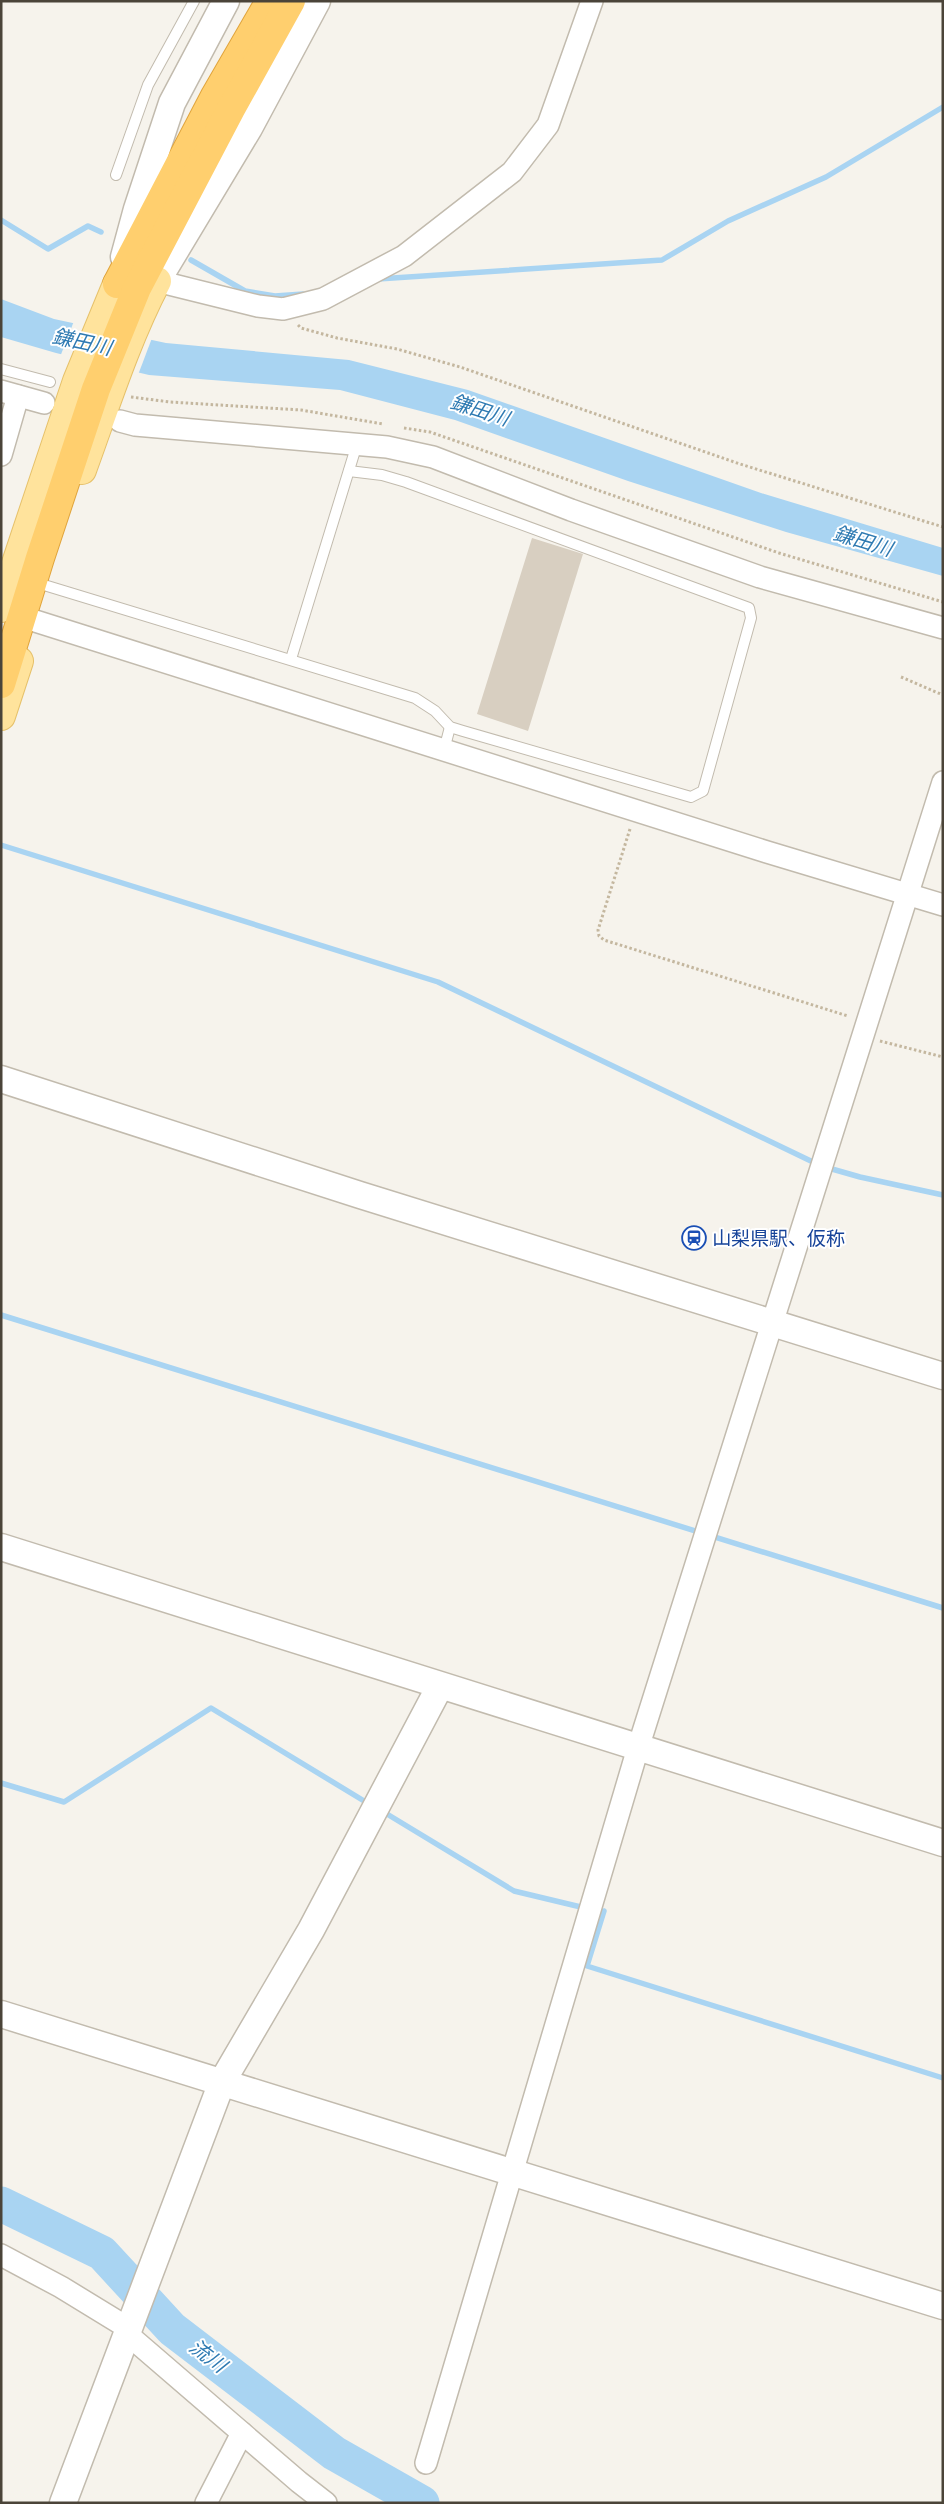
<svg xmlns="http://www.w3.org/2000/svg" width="944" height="2504" viewBox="0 0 944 2504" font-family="'PT Sans Narrow','Noto Sans JP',sans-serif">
<rect width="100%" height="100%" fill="#f6f3ec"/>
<polygon fill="#a9d4f2" points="1,299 54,319 166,343 349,360 468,390 761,493 943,548 943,576 786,532 628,481 455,420 340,390 149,375 56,353 1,337"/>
<polygon fill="#f6f3ec" points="74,321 152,338 138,375 60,357"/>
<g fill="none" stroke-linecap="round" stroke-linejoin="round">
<g stroke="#a9d4f2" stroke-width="5.5">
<polyline points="1,220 48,249 88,226 101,232"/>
<polyline points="191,260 245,291 275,296 303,294"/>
<polyline points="378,279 662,260 728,221 826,177 943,107"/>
<polyline points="1,845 438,982 815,1163"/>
<polyline points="832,1169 860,1177 943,1195"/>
<polyline points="1,1315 943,1608"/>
<polyline points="1,1783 64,1802 211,1708 369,1804"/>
<polyline points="382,1811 514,1891 585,1908"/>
<polyline points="604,1911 587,1966 943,2078"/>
</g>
<polyline stroke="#a9d4f2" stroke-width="35" points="1,2204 102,2253 172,2329 334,2453 422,2503"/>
</g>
<polygon fill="#d8cfc1" points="532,538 583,554 528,731 477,714"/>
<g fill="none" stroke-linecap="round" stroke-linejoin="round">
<g stroke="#c2bbae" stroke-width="12">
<g id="service">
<polyline points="116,175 148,85 194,1"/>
<polyline points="1,369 50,382"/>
<polyline points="44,585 415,698 435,711 450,727 463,731 691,797 703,791 751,618 749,608 406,482 382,475 349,471"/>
<polyline points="291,659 357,444"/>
<polyline points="444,750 450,727"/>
</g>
</g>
<g stroke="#c2bbae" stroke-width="24">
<g id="minor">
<polyline points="157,281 258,306 283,309 323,299 404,256 512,172 548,125 592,1"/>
<polyline points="1,391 44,403"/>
<polyline points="120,421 135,425 387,447 433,457 571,510 760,577 943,628"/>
<polyline points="1,455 18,396"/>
<polyline points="32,620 767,852 943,905"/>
<polyline points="1,2255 61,2287 128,2328"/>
<polyline points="126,2333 299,2482 326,2503"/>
<polyline points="426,2463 638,1748 943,782"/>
<polyline points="206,2503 242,2433"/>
</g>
</g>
<g stroke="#c2bbae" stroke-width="29">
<g id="tertiary">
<polyline points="124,257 137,209 172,103 226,1"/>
<polyline points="157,281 249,128 317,1"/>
<polyline points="1,1079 360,1195 943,1376"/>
<polyline points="1,1547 943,1843"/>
<polyline points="1,2014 943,2306"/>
<polyline points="63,2503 222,2082 311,1930 440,1686"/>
</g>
</g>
<g stroke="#e6c16a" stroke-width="30">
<g id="primary">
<path d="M 82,470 C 105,407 126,340 157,281"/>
<polyline points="1,608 77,381 117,284"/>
<polyline points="1,716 19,661"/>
</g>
</g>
<g stroke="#e0a43c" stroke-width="30">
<g id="motorway">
<polyline points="117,284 215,96 270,1"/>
<polyline points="1,684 40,558 96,389 137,288 231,109 291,1"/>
</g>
</g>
<g stroke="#c4b79f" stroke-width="3" stroke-dasharray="2.5 2.5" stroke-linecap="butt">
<polyline points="298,325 301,328 337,338 397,349 460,367 740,464 943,527"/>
<polyline points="131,397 170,402 301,410 383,424"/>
<polyline points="404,428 430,432 779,553 943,602"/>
<polyline points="901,677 943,695"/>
<polyline points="630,829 598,930 599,936 604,940 848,1016"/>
<polyline points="880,1041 943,1057"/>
</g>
<use href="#service" stroke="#fff" stroke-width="10"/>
<use href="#minor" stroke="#fff" stroke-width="21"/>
<use href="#tertiary" stroke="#fff" stroke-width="26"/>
<use href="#primary" stroke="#ffe39c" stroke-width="28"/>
<use href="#motorway" stroke="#ffcf6e" stroke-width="28"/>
</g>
<defs>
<g id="station-ring" transform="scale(1.25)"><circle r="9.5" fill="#fff" stroke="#1a4fb4" stroke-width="1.5"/><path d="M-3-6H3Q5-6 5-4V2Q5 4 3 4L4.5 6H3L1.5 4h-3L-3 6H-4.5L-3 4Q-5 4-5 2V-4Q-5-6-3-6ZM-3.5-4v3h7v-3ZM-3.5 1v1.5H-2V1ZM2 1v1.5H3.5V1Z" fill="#1a4fb4"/></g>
</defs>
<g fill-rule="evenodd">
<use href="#station-ring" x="694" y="1238"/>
</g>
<g text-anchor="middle" stroke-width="4" stroke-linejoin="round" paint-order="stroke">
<g font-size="19" fill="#164399" stroke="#fff" text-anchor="start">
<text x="712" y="1245">山梨県駅、仮称</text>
</g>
<g font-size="20" font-style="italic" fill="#2e7ab2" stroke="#fff">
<text transform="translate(82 342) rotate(12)" y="7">鎌田川</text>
<text transform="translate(480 410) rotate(18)" y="7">鎌田川</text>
<text transform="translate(863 541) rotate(17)" y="7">鎌田川</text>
<text transform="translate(208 2356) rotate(37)" y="7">流川</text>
</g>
</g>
<rect width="944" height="2504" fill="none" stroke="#4b4439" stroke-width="5"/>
</svg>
